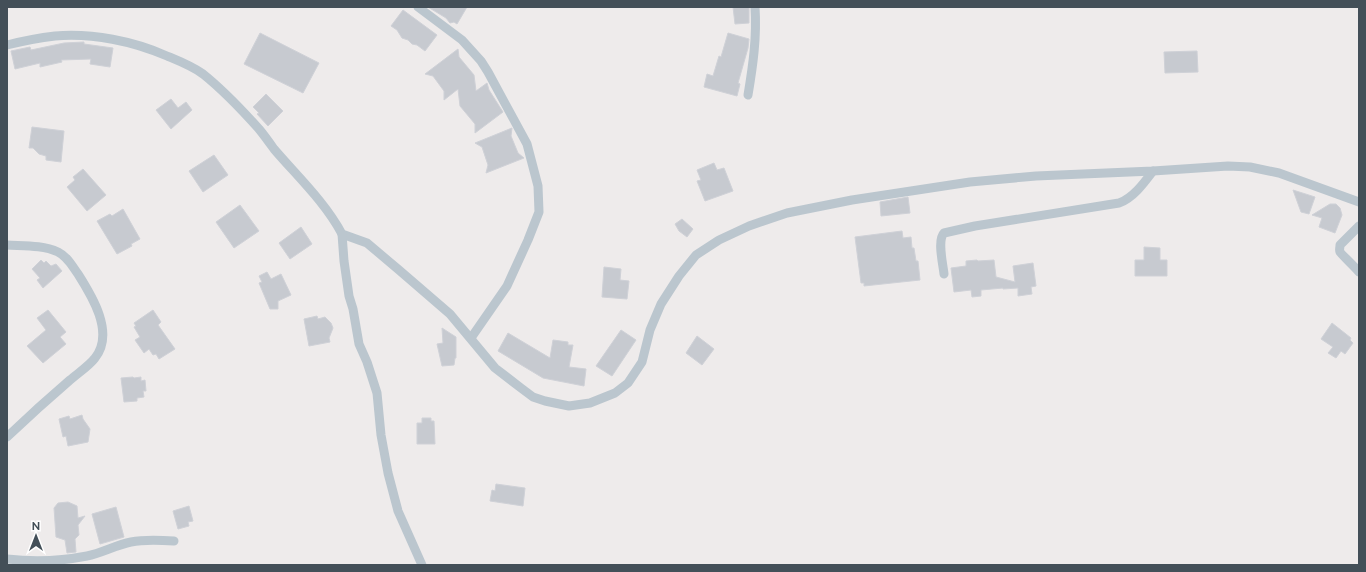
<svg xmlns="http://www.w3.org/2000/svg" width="1366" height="572" viewBox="0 0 1366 572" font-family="Raleway,sans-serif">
<rect width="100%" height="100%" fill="#eeebeb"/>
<g fill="#c7cad0" stroke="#cfd1d7">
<polygon points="428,7 467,7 457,24 454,22 450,23 446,18"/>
<polygon points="733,7 749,7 749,23 735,24"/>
<polygon points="403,10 437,35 425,51 417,45 412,44 408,40 402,38 397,30 391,26"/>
<polygon points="260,33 319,63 303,93 244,64"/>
<polygon points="728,33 749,39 748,48 738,83 740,84 737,96 704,87 707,74 713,76 719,56 721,57"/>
<polygon points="84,42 84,44 113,48 110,67 90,64 91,59 61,60 62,62 40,67 40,63 15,69 11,51 30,47 31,50 64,43"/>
<polygon points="458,49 459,57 474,75 476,91 487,83 489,90 503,112 475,133 475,124 460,106 458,89 444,100 444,91 433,76 425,74"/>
<polygon points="1197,51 1198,72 1165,73 1164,52"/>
<polygon points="266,94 283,111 268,126 257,114 259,113 253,107"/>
<polygon points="171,99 178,108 186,102 192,110 171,129 156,110"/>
<polygon points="32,127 64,131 61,162 46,160 46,156 39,154 33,148 29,148"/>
<polygon points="512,128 511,136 518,153 524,158 486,173 488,165 482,147 475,143"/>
<polygon points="214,155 228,175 203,192 189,171"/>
<polygon points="714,163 717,170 724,168 733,191 705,201 697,181 701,180 697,170"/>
<polygon points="83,169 106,195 87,211 67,187 75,180 73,177"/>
<polygon points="1293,190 1315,197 1309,214 1301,212"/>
<polygon points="908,197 910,213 881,216 880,202"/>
<polygon points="1330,204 1336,204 1340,208 1342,215 1335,233 1319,227 1322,218 1312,215"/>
<polygon points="240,205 259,231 234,248 216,222"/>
<polygon points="123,209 140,239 131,244 132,246 117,254 97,221 110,214 112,216"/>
<polygon points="682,219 693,229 687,237 679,231 675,224"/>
<polygon points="301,227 312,244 290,259 279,243"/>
<polygon points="902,231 903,238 911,237 912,248 914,248 916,261 918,261 920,280 864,286 864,283 861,283 855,237"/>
<polygon points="1144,247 1160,248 1160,260 1167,260 1167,276 1135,276 1135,260 1144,260"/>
<polygon points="41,260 44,263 46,261 51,266 56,264 62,271 43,288 37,280 40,278 32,269"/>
<polygon points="977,260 978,261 994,260 996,277 1015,282 1013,266 1033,263 1036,286 1031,287 1032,294 1018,296 1018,288 1003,289 1003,288 981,290 981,296 972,297 971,290 954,292 951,268 966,266 966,261"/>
<polygon points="604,267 621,269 620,280 629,281 627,299 602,297"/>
<polygon points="267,272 271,279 281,274 291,295 278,301 278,309 270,309 259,283 262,282 259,276"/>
<polygon points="48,310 66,332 60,337 66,344 43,363 27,346 46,330 37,318"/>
<polygon points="153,310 161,322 158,325 175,349 159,359 156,354 153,355 149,349 144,353 135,340 140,337 134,327 136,326 134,323"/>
<polygon points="317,316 318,319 325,317 331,323 333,328 329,338 330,342 309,346 304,319"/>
<polygon points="1332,323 1351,338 1350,340 1353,343 1345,354 1341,351 1336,358 1328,353 1333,347 1321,339"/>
<polygon points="442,328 456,337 456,358 455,358 454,365 442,366 437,344 443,343"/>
<polygon points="621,330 636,340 612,376 596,366"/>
<polygon points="508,333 550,358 553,340 568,342 568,345 573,345 569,367 586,369 584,386 543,378 498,351"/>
<polygon points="697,336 714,349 702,365 686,353"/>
<polygon points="133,377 134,378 141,377 141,381 145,380 146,391 143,391 144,397 137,398 137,401 124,402 121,378"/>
<polygon points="82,415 83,419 90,429 88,442 68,446 66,436 63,437 59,419 69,416 70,419"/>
<polygon points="422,418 431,418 431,421 434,421 435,444 417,444 417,423 422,423"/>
<polygon points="496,484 525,488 523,506 490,501 492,490 495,491"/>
<polygon points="68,502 77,506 78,518 85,516 78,525 79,535 75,539 76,552 67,553 65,540 56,537 54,508 58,503"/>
<polygon points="189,506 193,521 188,522 189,526 178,529 173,511"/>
<polygon points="116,507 124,537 100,544 92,514"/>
</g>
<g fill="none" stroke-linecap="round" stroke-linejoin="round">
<g stroke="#bbc6ce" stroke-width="9">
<polyline points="418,7 462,40 481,61 488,72 527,144 538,186 539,212 528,240 507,286 471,338"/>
<path d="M 7,45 C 23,41 38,38 55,36 C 93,33 133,41 167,56 C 179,61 192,66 203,74 C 223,90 242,110 259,129 C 264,135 269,142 274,149 C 297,176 325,202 342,234 L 367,243 L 399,270 L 450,314 L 495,368 L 521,388 L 533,397 L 545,401 L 569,406 L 590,403 L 615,393 L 628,383 L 642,362 L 650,330 L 661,304 L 679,276 L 696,255 L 719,240 L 749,226 L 787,213 L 852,200 L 970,182 L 1036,176 L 1153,171 L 1228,166 L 1250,167 L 1279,173 L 1359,202"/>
<path d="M 748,95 C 753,65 757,37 755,7"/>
<path d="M 1359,226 L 1340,245 C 1340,248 1339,250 1340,252 C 1341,254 1356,268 1359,272"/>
<polyline points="342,234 344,261 349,296 353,309 359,344 367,362 377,393 381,435 388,473 398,511 422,565"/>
<path d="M 7,245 C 23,246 43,245 58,252 C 68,257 72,266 78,274 C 92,296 115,333 95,358 C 89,366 78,373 70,380 C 49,398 28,417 7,437"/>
<path d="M 944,274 C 943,264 937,240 944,233 L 975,226 L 1119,203 C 1133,198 1144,183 1153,171"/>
<path d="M 7,559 C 33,562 61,561 87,556 C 102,553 116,545 131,542 C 145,539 160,540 174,541"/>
</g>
</g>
<rect width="1366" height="572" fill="none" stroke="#434f58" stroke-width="16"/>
<g transform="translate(36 536)" stroke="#ffffff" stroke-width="3" paint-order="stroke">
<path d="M0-3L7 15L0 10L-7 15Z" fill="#434f58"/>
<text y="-6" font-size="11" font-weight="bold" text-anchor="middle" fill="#434f58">N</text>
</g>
</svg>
